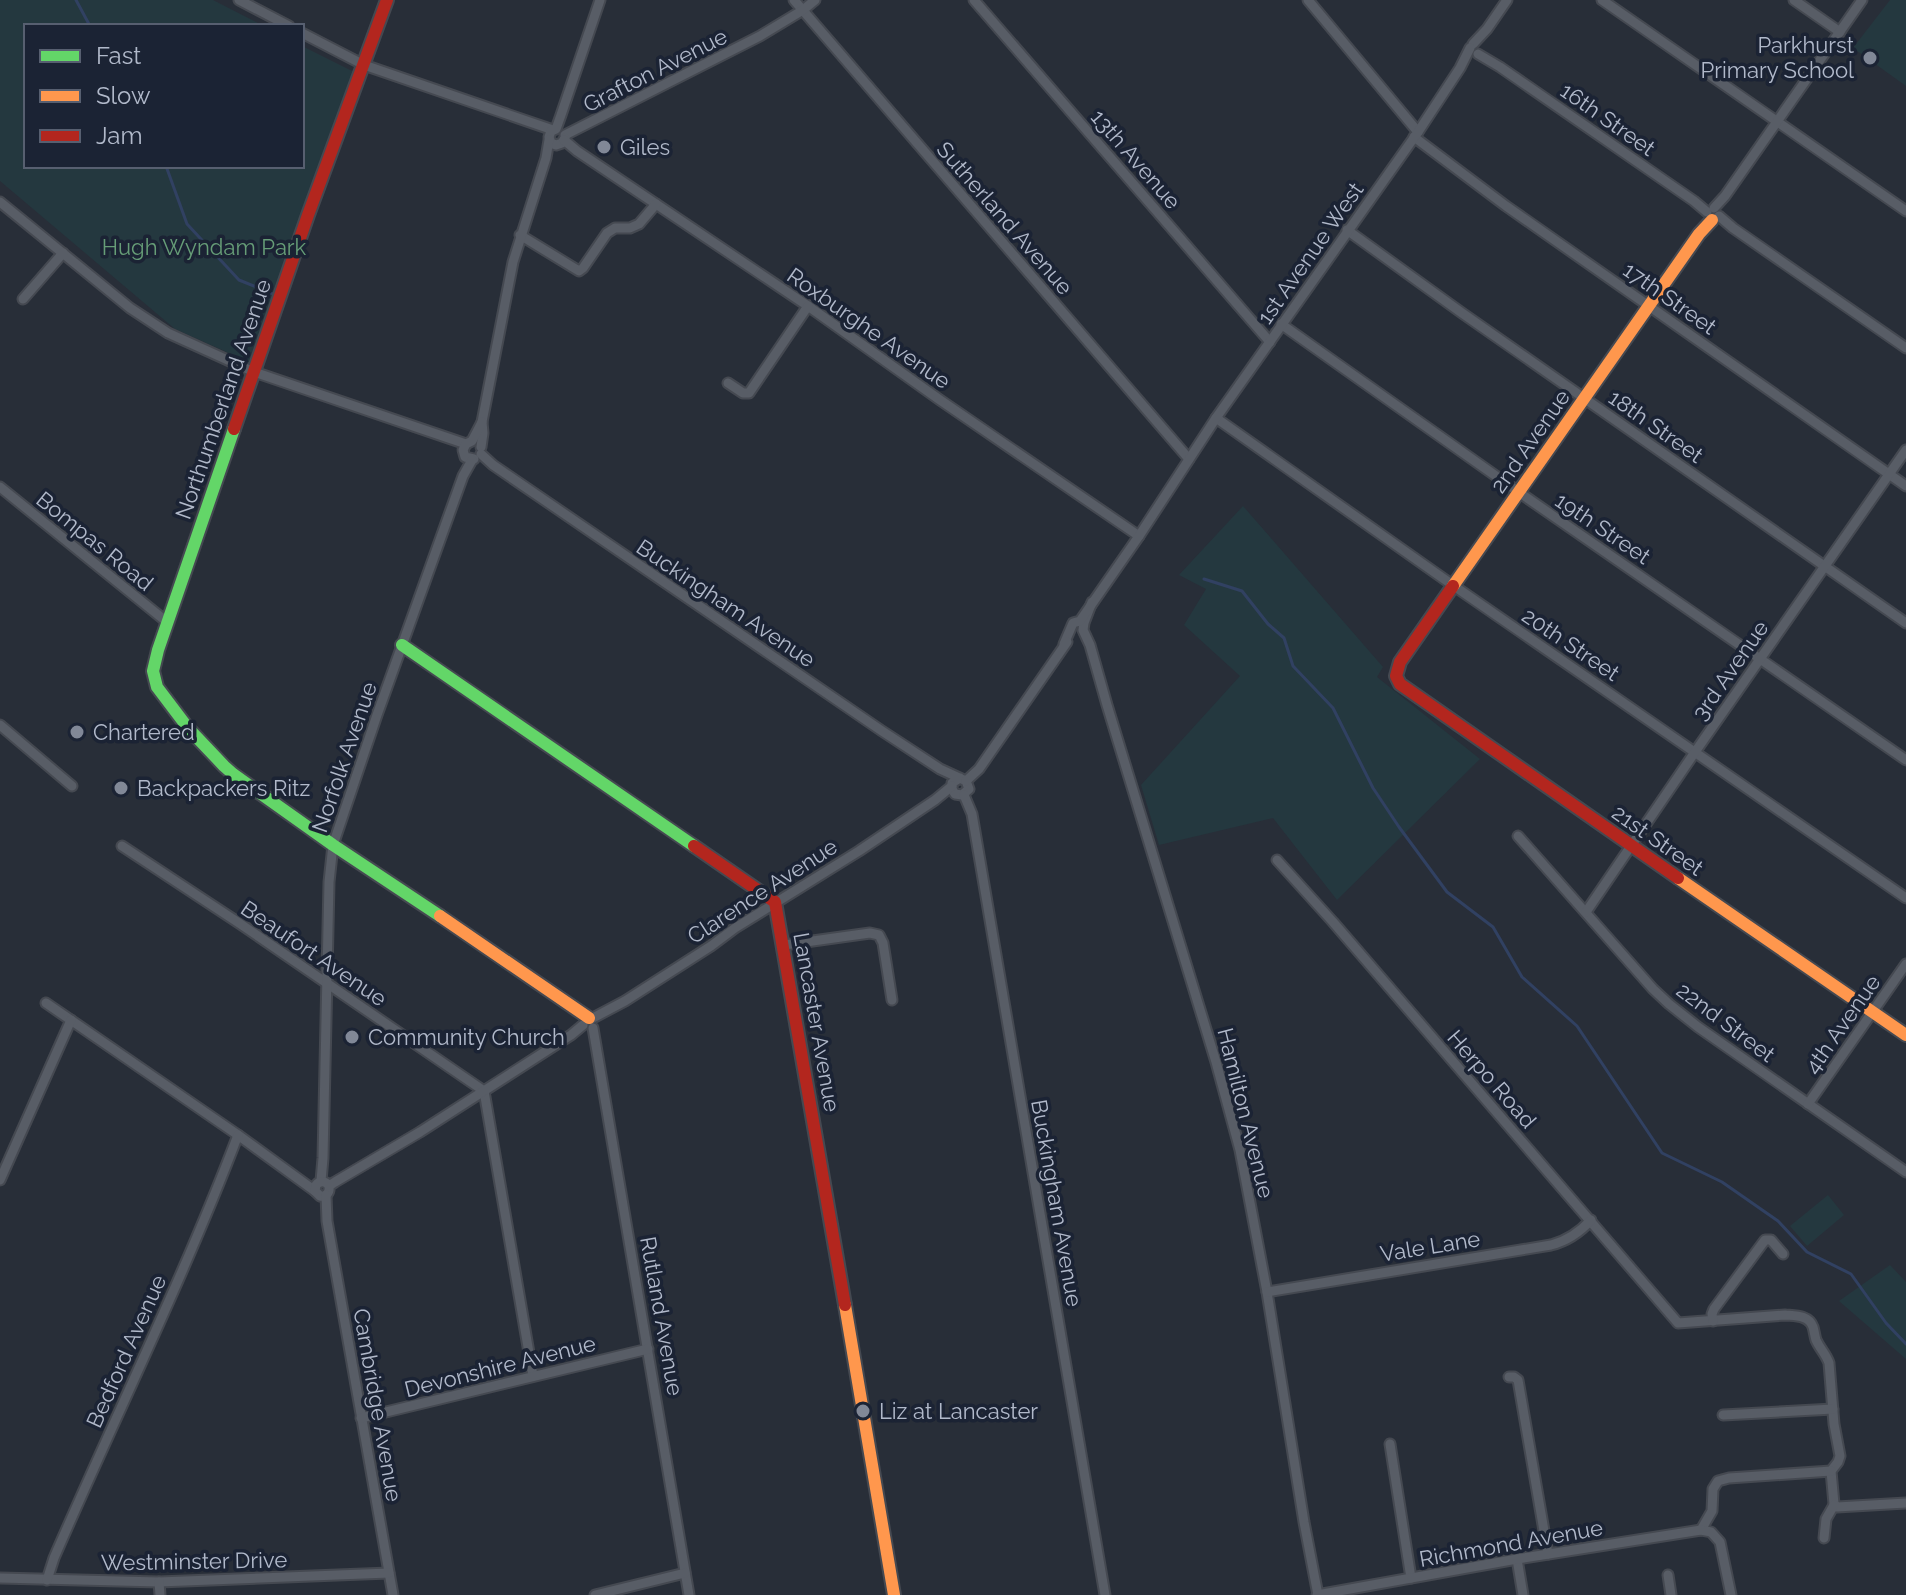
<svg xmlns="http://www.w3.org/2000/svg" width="1906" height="1595" viewBox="0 0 1906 1595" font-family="Raleway,sans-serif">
<rect width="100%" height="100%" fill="#282e38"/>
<g fill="#24383f">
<polygon points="0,0 213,0 264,26 26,26 26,166 302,166 302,46 354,72 249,362 175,329 0,181"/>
<polygon points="1890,0 1906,0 1906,86 1853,48"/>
<polygon points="1243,506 1383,667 1377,677 1480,759 1337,900 1273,818 1159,845 1141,785 1240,676 1184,625 1206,589 1179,575"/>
<polygon points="1828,1195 1844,1215 1807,1246 1790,1226"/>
<polygon points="1890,1265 1906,1282 1906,1359 1839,1301"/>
</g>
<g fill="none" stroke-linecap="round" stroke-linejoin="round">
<g stroke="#314162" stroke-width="3">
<polyline points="76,0 90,26"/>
<polyline points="166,166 187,224 239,280 278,296"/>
<polyline points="1204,579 1242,591 1268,624 1284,638 1293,666 1333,708 1373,788 1399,827 1447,892 1493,927 1522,977 1577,1026 1662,1153 1722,1182 1778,1221 1807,1252 1851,1274 1886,1323 1906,1344"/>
</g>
<g stroke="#454951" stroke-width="13">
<g id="street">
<polyline points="239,0 289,26"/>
<polyline points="794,0 1189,459"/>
<polyline points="974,0 1270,342"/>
<polyline points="1308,0 1418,132"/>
<polyline points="1602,0 1906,211"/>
<polyline points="1794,0 1840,32"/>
<polyline points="302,33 364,65 553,130"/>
<polyline points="1473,44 1487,29 1507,0"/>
<polyline points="1478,54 1500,67 1694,201 1707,212"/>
<polyline points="565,135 760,36 803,10 815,0"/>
<polyline points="1414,137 1506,206 1906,486"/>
<polyline points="565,138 562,143 556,145 551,143 549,137 551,131 556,129 561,115 600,0"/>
<polyline points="564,140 577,151 808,306 940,400 1139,536"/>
<polyline points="0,202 130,308 168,333 254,372 466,444"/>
<polyline points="1714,208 1725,196 1862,0"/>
<polyline points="1719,216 1733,228 1906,348"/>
<polyline points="1347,230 1462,313 1906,623"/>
<polyline points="520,235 579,271 583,268 607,233 615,228 630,228 639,224 656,204"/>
<polyline points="23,299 63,253"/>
<polyline points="1281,324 1520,493 1906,760"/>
<polyline points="728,383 743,393 749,393 808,306"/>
<polyline points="1216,418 1454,586 1906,898"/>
<polyline points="481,447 483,433 482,422 513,262 546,158 549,140"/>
<polyline points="481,454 493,465 882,731 940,769 966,781 969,789 962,795 955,794 952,789 952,783 960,778"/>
<polyline points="474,459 465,457 463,450 466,444 472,441 482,422"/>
<polyline points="0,487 167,622"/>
<polyline points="1092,602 1084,623 1083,630 1090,645 1107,705 1216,1062 1240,1150 1267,1292 1304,1522 1318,1595"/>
<polyline points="1064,644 1073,623 1080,621 1139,536 1216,418 1418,132 1460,68 1470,48"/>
<polyline points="0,725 72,786"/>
<polyline points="966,781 979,769 1067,642"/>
<polyline points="964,795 972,814 1105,1595"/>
<polyline points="1518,836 1653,989 1669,1004 1698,1027 1906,1172"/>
<polyline points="122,846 239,923 484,1091 533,1376"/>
<path d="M 1277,860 L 1333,922 L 1678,1323 L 1785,1315 C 1795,1316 1809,1315 1813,1327 C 1814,1330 1815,1337 1816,1340 C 1820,1349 1826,1354 1829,1363 L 1834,1424 L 1840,1456 L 1838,1462 L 1831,1471 L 1834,1504 L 1837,1507 L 1906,1503"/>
<polyline points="1586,912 1695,752 1906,450"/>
<polyline points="784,945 870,933 879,935 883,943 892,1000"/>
<polyline points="46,1003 238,1135 315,1191"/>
<polyline points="591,1019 625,1001 711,946 735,928 859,851 935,800 952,786"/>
<polyline points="593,1028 689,1595"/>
<polyline points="1808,1104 1906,964"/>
<polyline points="0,1180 71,1020"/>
<polyline points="321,1181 323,1158 329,882 333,845 377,715 463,476 472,460"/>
<path d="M 329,1186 C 326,1181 320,1180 316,1185 L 315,1191 L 320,1196 C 326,1197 330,1193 329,1186 L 335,1182 L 420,1132 L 571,1035 L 583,1025"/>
<polyline points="326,1195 327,1221 393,1595"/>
<path d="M 1267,1292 L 1551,1245 C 1567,1241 1580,1232 1591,1220"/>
<polyline points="1713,1321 1712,1314 1714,1309 1765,1240 1771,1240 1783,1254"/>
<polyline points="1509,1377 1514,1377 1518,1380 1548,1554"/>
<polyline points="1723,1415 1833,1409"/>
<polyline points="361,1418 648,1349"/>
<polyline points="1390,1444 1411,1578"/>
<polyline points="1701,1530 1712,1511 1713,1489 1718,1481 1729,1478 1831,1471"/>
<polyline points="1824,1538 1826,1519 1834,1505"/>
<polyline points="1517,1559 1523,1595"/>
<polyline points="1668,1575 1671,1595"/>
<polyline points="0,1578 159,1582 389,1573"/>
<path d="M 47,1580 L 54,1558 C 115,1417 183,1279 238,1135"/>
<polyline points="159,1582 160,1595"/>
<polyline points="595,1595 685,1573"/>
<polyline points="1317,1595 1517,1559 1701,1530 1711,1532 1720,1542 1731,1595"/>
</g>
</g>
<g stroke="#454951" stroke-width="16">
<g id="fast">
<polyline points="234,429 158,650 153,671 157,687 188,728 224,766 233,774 333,845 440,916"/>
<polyline points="402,645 694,846"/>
</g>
</g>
<g stroke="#454951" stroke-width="16">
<g id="slow">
<polyline points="1453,586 1699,234 1712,220"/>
<polyline points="1678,878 1906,1035"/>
<polyline points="440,916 589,1018"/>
<polyline points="845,1305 894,1595"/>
</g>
</g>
<g stroke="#454951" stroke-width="16">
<g id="jam">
<polyline points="234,429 308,215 387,0"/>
<polyline points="1453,586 1400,662 1396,676 1400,684 1678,878"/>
<polyline points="694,846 775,902 845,1305"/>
</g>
</g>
<use href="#street" stroke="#585d66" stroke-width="9"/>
<use href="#fast" stroke="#63d668" stroke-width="12"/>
<use href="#slow" stroke="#ff974d" stroke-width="12"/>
<use href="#jam" stroke="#b3261e" stroke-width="12"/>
</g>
<g fill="#818897" stroke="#1b2334" stroke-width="3">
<circle cx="1870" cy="58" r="8"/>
<circle cx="604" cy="147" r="8"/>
<circle cx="77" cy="732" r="8"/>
<circle cx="121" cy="788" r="8"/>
<circle cx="352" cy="1037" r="8"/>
<circle cx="863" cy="1411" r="8"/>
</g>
<g text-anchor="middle" stroke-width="7" stroke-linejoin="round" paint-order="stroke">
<g font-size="22" fill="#b1b9ca" stroke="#1b2334" text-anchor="start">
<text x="1854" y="53" text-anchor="end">Parkhurst<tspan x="1854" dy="25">Primary School</tspan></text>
<text x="620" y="155">Giles</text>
<text x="93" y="740">Chartered</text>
<text x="137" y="796">Backpackers Ritz</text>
<text x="368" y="1045">Community Church</text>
<text x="879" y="1419">Liz at Lancaster</text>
</g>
<g font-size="22" fill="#b1b9ca" stroke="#1b2334">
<text transform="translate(655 70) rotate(-27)" y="8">Grafton Avenue</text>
<text transform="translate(1608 119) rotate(35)" y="8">16th Street</text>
<text transform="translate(1136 159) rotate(49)" y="8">13th Avenue</text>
<text transform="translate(1005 218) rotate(49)" y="8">Sutherland Avenue</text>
<text transform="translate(1310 253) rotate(-55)" y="8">1st Avenue West</text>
<text transform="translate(1670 298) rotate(35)" y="8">17th Street</text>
<text transform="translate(869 328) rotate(35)" y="8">Roxburghe Avenue</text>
<text transform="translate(223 399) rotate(-71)" y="8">Northumberland Avenue</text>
<text transform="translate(1656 426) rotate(35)" y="8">18th Street</text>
<text transform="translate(1530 441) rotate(-55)" y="8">2nd Avenue</text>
<text transform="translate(1603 528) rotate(34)" y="8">19th Street</text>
<text transform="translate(95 541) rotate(39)" y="8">Bompas Road</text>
<text transform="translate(726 603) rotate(34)" y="8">Buckingham Avenue</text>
<text transform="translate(1571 644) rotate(34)" y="8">20th Street</text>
<text transform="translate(1730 670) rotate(-55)" y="8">3rd Avenue</text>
<text transform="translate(344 757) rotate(-71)" y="8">Norfolk Avenue</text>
<text transform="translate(1658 840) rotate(35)" y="8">21st Street</text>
<text transform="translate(762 891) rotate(-33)" y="8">Clarence Avenue</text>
<text transform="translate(314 953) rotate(34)" y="8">Beaufort Avenue</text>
<text transform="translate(817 1022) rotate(80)" y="8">Lancaster Avenue</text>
<text transform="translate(1726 1022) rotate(37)" y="8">22nd Street</text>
<text transform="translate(1842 1024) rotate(-55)" y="8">4th Avenue</text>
<text transform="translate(1492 1079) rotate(49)" y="8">Herpo Road</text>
<text transform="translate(1246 1113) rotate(76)" y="8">Hamilton Avenue</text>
<text transform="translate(1057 1203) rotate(80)" y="8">Buckingham Avenue</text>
<text transform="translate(1430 1246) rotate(-9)" y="8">Vale Lane</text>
<text transform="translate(662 1316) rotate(80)" y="8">Rutland Avenue</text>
<text transform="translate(126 1351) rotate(-66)" y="8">Bedford Avenue</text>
<text transform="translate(500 1366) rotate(-14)" y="8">Devonshire Avenue</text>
<text transform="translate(378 1405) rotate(80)" y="8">Cambridge Avenue</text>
<text transform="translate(1511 1543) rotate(-10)" y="8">Richmond Avenue</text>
<text transform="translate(194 1561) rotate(-1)" y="8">Westminster Drive</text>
</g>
<g font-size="22" fill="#669d77" stroke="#1b2334">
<text x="204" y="255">Hugh Wyndam Park</text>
</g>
</g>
<rect x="24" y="24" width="280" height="144" fill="#1b2334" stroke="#575f70" stroke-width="2"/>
<rect x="40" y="50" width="40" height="12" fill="#63d668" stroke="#575f70" stroke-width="2"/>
<text x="96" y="64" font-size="24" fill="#b1b9ca">Fast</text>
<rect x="40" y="90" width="40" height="12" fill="#ff974d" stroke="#575f70" stroke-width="2"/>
<text x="96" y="104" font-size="24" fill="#b1b9ca">Slow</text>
<rect x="40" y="130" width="40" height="12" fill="#b3261e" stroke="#575f70" stroke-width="2"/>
<text x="96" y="144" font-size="24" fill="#b1b9ca">Jam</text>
</svg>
